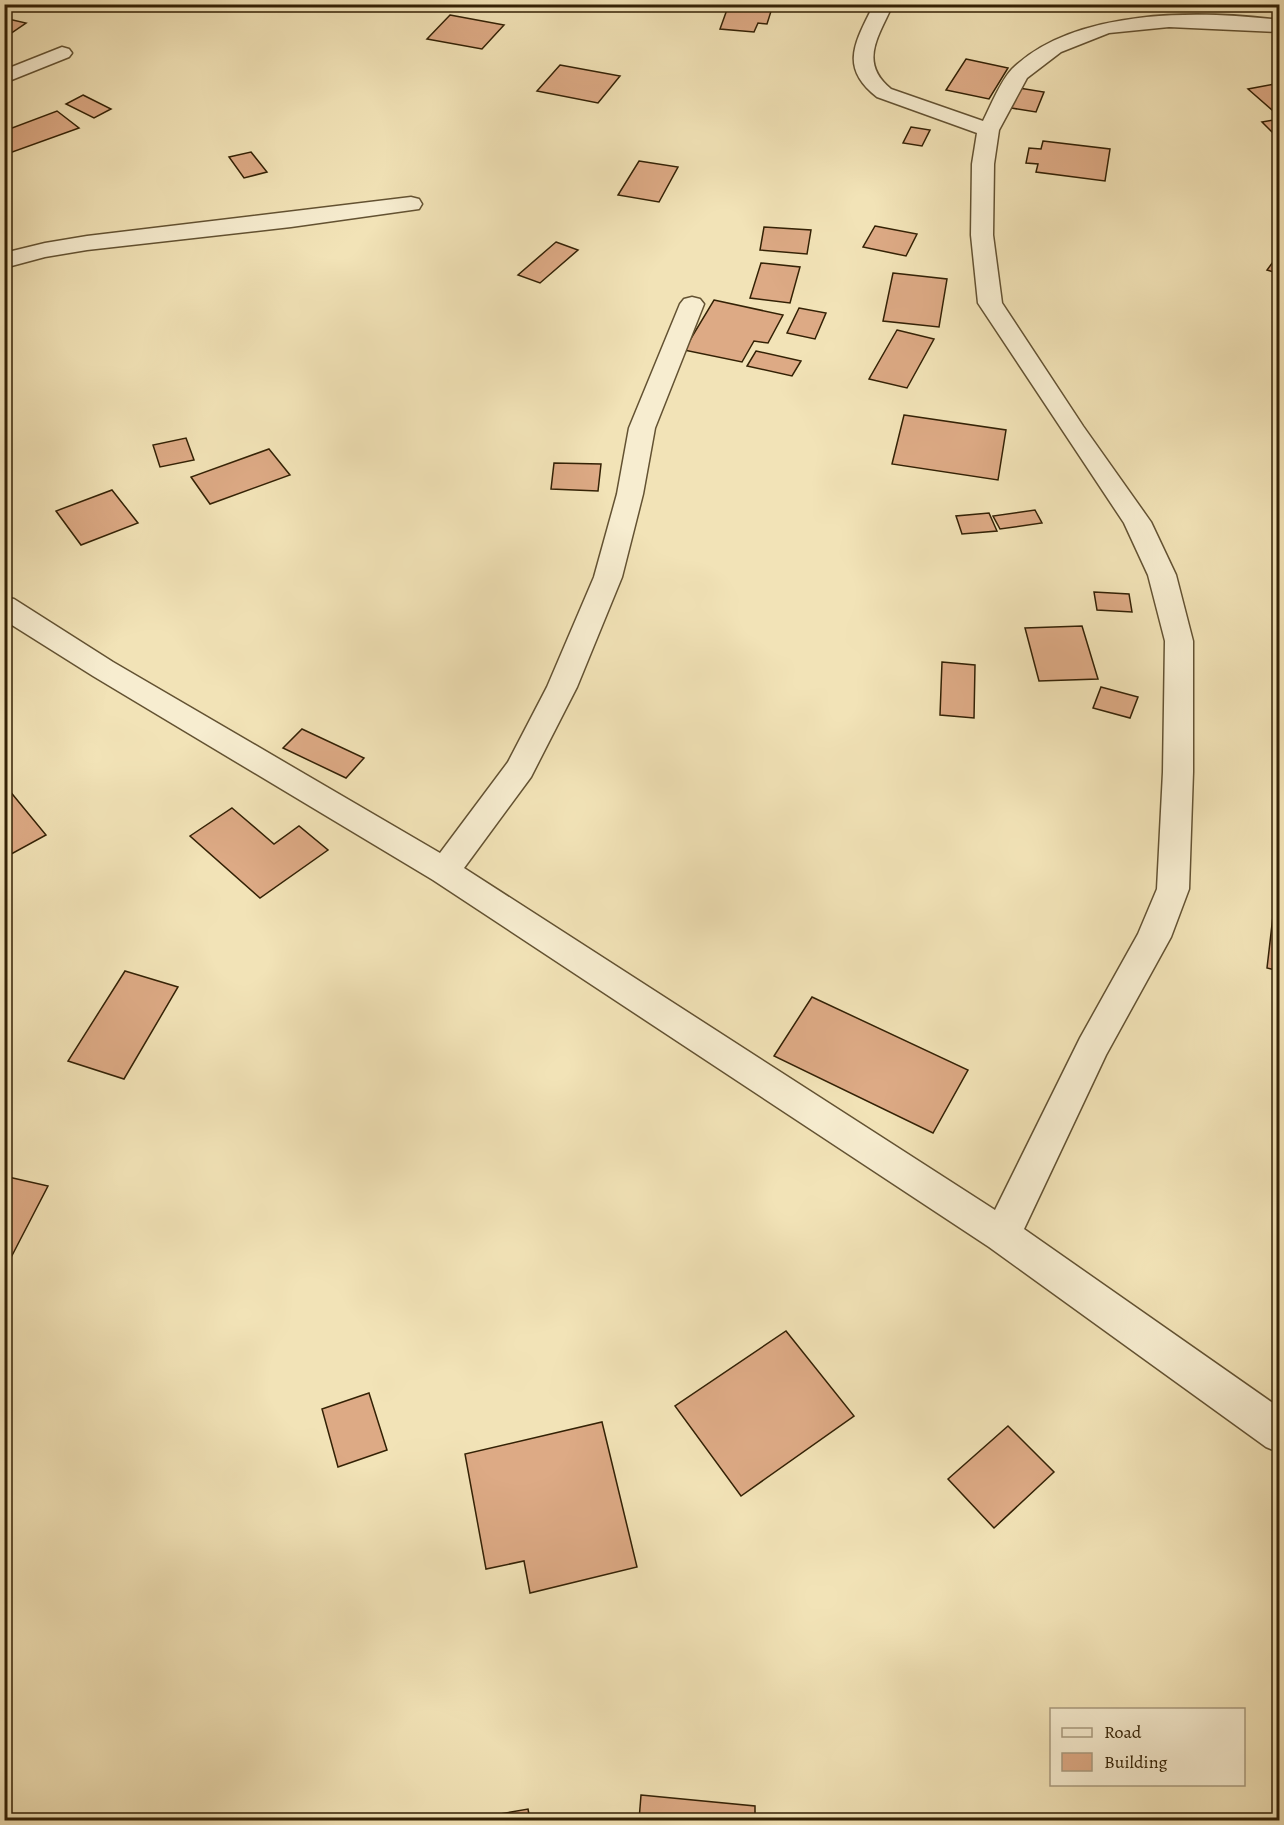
<svg xmlns="http://www.w3.org/2000/svg" width="1284" height="1825" viewBox="0 0 1284 1825" font-family="Alegreya,serif">
<rect width="100%" height="100%" fill="#f2e3b7"/>
<filter id="stains"><feTurbulence type="fractalNoise" baseFrequency=".00333" numOctaves="4"/><feColorMatrix values="0 0 0 0 .2 0 0 0 0 .09 0 0 0 0 .02 0 0 0 .5 -.17"/></filter>
<radialGradient id="worn" r=".72"><stop offset=".6" stop-color="#630" stop-opacity="0"/><stop offset="1" stop-color="#630" stop-opacity=".3"/></radialGradient>
<g fill="#ddaa85" stroke="#332105" stroke-width="1.5">
<polygon points="729,4 764,4 773,5 767,24 758,23 754,32 720,29"/>
<polygon points="1204,4 1234,4 1225,11"/>
<polygon points="450,15 504,25 482,49 427,39"/>
<polygon points="4,18 26,23 4,38"/>
<polygon points="966,59 1008,68 989,99 946,90"/>
<polygon points="560,65 620,76 598,103 537,91"/>
<polygon points="1280,83 1280,117 1248,89"/>
<polygon points="1019,88 1044,92 1036,112 1011,108"/>
<polygon points="83,95 111,109 94,118 66,104"/>
<polygon points="57,111 79,128 4,155 4,131"/>
<polygon points="1280,119 1280,134 1275,135 1262,122"/>
<polygon points="911,127 930,130 922,146 903,143"/>
<polygon points="1043,141 1110,149 1105,181 1036,172 1038,164 1026,163 1029,148 1041,149"/>
<polygon points="251,152 267,172 244,178 229,157"/>
<polygon points="639,161 678,167 659,202 618,195"/>
<polygon points="875,226 917,234 906,256 863,247"/>
<polygon points="764,227 811,230 807,254 760,250"/>
<polygon points="556,242 578,250 540,283 518,275"/>
<polygon points="1279,254 1280,274 1267,270"/>
<polygon points="761,263 800,267 790,303 750,298"/>
<polygon points="893,273 947,279 939,327 883,321"/>
<polygon points="714,300 783,315 768,343 754,341 742,362 684,350"/>
<polygon points="799,308 826,313 815,339 787,333"/>
<polygon points="897,330 934,339 907,388 869,379"/>
<polygon points="756,351 801,361 792,376 747,366"/>
<polygon points="904,415 1006,430 998,480 892,464"/>
<polygon points="186,438 194,460 160,467 153,445"/>
<polygon points="269,449 290,475 210,504 191,477"/>
<polygon points="554,463 601,464 598,491 551,489"/>
<polygon points="112,490 138,523 81,545 56,511"/>
<polygon points="1035,510 1042,523 1000,529 993,516"/>
<polygon points="989,513 997,531 962,534 956,516"/>
<polygon points="1094,592 1129,594 1132,612 1097,610"/>
<polygon points="1082,626 1098,679 1039,681 1025,628"/>
<polygon points="942,662 975,665 974,718 940,715"/>
<polygon points="1101,687 1138,697 1130,718 1093,708"/>
<polygon points="302,729 364,758 346,778 283,748"/>
<polygon points="4,784 46,835 4,858"/>
<polygon points="232,808 274,844 299,826 328,850 260,898 190,836"/>
<polygon points="1276,890 1280,891 1280,971 1267,968"/>
<polygon points="125,971 178,987 124,1079 68,1061"/>
<polygon points="812,997 968,1070 933,1133 774,1056"/>
<polygon points="4,1176 48,1186 4,1271"/>
<polygon points="786,1331 854,1416 741,1496 675,1406"/>
<polygon points="369,1393 387,1450 338,1467 322,1409"/>
<polygon points="602,1422 637,1567 530,1593 524,1561 486,1569 465,1454"/>
<polygon points="1008,1426 1054,1472 994,1528 948,1479"/>
<polygon points="641,1795 755,1806 755,1820 639,1820"/>
<polygon points="528,1809 530,1820 465,1820"/>
</g>
<g fill="none" stroke-linecap="round" stroke-linejoin="round">
<g stroke="#635232" stroke-width="3">
<g id="minor">
<path d="M 874,4 L 893,4 C 879,36 858,62 891,89 L 983,121 C 991,105 1000,82 1012,69 C 1074,8 1199,10 1280,20 L 1280,32 L 1169,27 L 1109,33 L 1061,52 L 1027,78 L 999,130 L 994,164 L 993,235 L 1002,303 L 1083,426 L 1151,522 L 1176,575 L 1193,641 L 1193,772 L 1189,889 L 1171,937 L 1106,1055 L 1024,1229 L 1280,1408 L 1280,1453 L 1266,1447 L 989,1247 L 433,880 L 93,676 L 4,620 L 4,597 L 14,599 L 113,662 L 440,853 L 508,762 L 547,687 L 594,577 L 617,494 L 629,428 L 680,304 L 684,299 L 692,297 L 700,299 L 704,304 L 655,428 L 643,494 L 622,577 L 577,687 L 531,777 L 464,868 L 995,1210 L 1080,1038 L 1138,934 L 1157,889 L 1163,772 L 1165,641 L 1148,575 L 1124,523 L 978,303 L 971,235 L 972,164 L 977,133 L 877,97 C 838,67 856,41 874,4 Z"/>
<polygon points="62,47 69,49 72,53 69,57 4,83 4,70"/>
<polygon points="411,197 419,199 422,204 419,209 291,227 87,250 45,257 4,268 4,253 45,243 87,236"/>
</g>
</g>
<use href="#minor" fill="#f7edd0" fill-rule="evenodd"/>
</g>
<rect width="1284" height="1825" fill="none" stroke="#f2e3b7" stroke-width="24"/>
<rect x="6" y="6" width="1272" height="1813" fill="none" stroke="#332105" stroke-width="3"/>
<rect x="12" y="12" width="1260" height="1801" fill="none" stroke="#332105" stroke-width="1.5"/>
<rect x="1050" y="1708" width="195" height="78" fill="#f7edd0" stroke="#a99b7f" stroke-width="1.5"/>
<rect x="1062" y="1728" width="30" height="9" fill="#f7edd0" stroke="#a99b7f" stroke-width="1.5"/>
<text x="1104" y="1738" font-size="18" fill="#332105">Road</text>
<rect x="1062" y="1753" width="30" height="18" fill="#ddaa85" stroke="#a99b7f" stroke-width="1.5"/>
<text x="1104" y="1768" font-size="18" fill="#332105">Building</text>
<rect width="100%" height="100%" filter="url(#stains)"/>
<rect width="100%" height="100%" fill="url(#worn)"/>
</svg>
